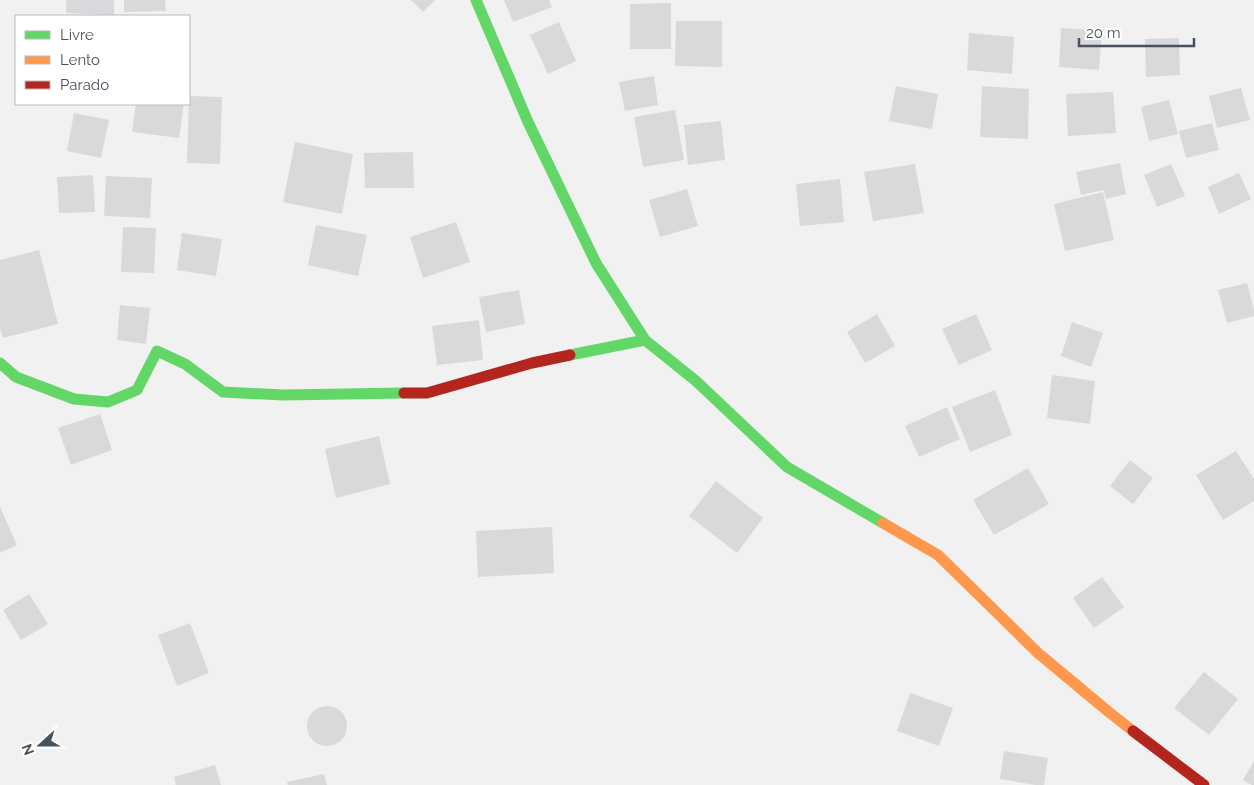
<svg xmlns="http://www.w3.org/2000/svg" width="1254" height="785" viewBox="0 0 1254 785" font-family="Raleway,sans-serif">
<rect width="100%" height="100%" fill="#f2f1f1"/>
<g fill="#d9d9db">
<polygon points="66,0 114,0 114,15 66,13"/>
<polygon points="124,0 165,0 166,11 124,12"/>
<polygon points="411,0 435,0 423,12"/>
<polygon points="504,0 549,0 552,7 513,22"/>
<polygon points="671,3 671,49 630,49 630,4"/>
<polygon points="676,21 722,21 722,67 675,66"/>
<polygon points="559,22 576,61 548,74 530,35"/>
<polygon points="1061,28 1102,31 1099,70 1059,67"/>
<polygon points="969,33 1014,37 1012,74 967,70"/>
<polygon points="1179,38 1180,75 1146,77 1145,39"/>
<polygon points="654,76 658,105 625,111 619,82"/>
<polygon points="896,86 938,94 932,129 889,121"/>
<polygon points="982,86 1029,89 1028,139 980,137"/>
<polygon points="1241,88 1250,120 1217,128 1209,96"/>
<polygon points="1113,92 1116,133 1068,136 1066,94"/>
<polygon points="189,96 222,97 220,164 187,163"/>
<polygon points="1169,100 1178,134 1149,141 1141,107"/>
<polygon points="136,104 184,104 179,138 132,132"/>
<polygon points="675,110 684,160 643,167 634,117"/>
<polygon points="74,113 109,120 101,158 67,151"/>
<polygon points="721,121 725,160 688,165 684,125"/>
<polygon points="1212,123 1219,150 1186,158 1179,131"/>
<polygon points="295,142 353,154 342,214 283,202"/>
<polygon points="413,152 414,188 365,188 364,153"/>
<polygon points="1120,163 1126,194 1106,199 1104,190 1081,195 1076,172"/>
<polygon points="915,164 924,213 873,221 864,172"/>
<polygon points="1171,164 1185,196 1157,207 1144,175"/>
<polygon points="1239,173 1251,199 1219,214 1208,187"/>
<polygon points="93,175 95,212 59,213 57,177"/>
<polygon points="106,176 152,178 150,218 104,216"/>
<polygon points="840,179 844,222 800,226 796,184"/>
<polygon points="687,189 698,226 660,237 649,200"/>
<polygon points="1103,192 1114,240 1065,251 1054,204"/>
<polygon points="456,222 470,262 423,278 410,237"/>
<polygon points="316,225 367,235 358,276 308,265"/>
<polygon points="123,227 156,228 154,273 121,272"/>
<polygon points="182,233 222,239 216,276 177,270"/>
<polygon points="39,250 58,324 3,338 0,328 0,260"/>
<polygon points="1247,283 1254,310 1254,316 1227,323 1218,290"/>
<polygon points="519,290 525,324 486,332 479,297"/>
<polygon points="120,305 150,308 146,344 117,340"/>
<polygon points="877,314 895,346 865,363 847,332"/>
<polygon points="976,314 992,350 959,365 942,329"/>
<polygon points="479,320 483,360 437,365 432,326"/>
<polygon points="1072,322 1103,333 1091,367 1061,356"/>
<polygon points="1052,375 1095,381 1090,424 1047,418"/>
<polygon points="995,390 1012,435 970,452 952,407"/>
<polygon points="947,407 960,439 919,457 905,426"/>
<polygon points="100,414 112,450 71,465 58,428"/>
<polygon points="379,436 390,484 336,498 325,449"/>
<polygon points="1236,451 1254,479 1254,501 1223,520 1196,475"/>
<polygon points="1130,460 1153,478 1133,504 1110,486"/>
<polygon points="1028,468 1049,504 994,535 973,500"/>
<polygon points="716,481 763,518 737,553 689,516"/>
<polygon points="0,507 17,545 0,553"/>
<polygon points="552,527 554,573 478,577 476,531"/>
<polygon points="1102,577 1124,607 1094,628 1073,598"/>
<polygon points="29,594 48,624 21,640 3,610"/>
<polygon points="190,623 209,673 177,686 158,635"/>
<polygon points="1204,672 1238,699 1209,735 1174,708"/>
<polygon points="910,693 953,708 939,746 897,731"/>
<circle cx="327" cy="726" r="20"/>
<polygon points="1004,751 1048,758 1044,785 1035,785 1000,779"/>
<polygon points="1254,761 1254,785 1252,785 1243,780"/>
<polygon points="215,765 221,785 176,785 174,777"/>
<polygon points="324,774 327,785 288,785 287,782"/>
</g>
<g fill="none" stroke-linecap="round" stroke-linejoin="round">
<g stroke="#63d668" stroke-width="11">
<polyline points="476,0 528,122 596,263 645,340 696,381 787,467 883,523"/>
<polyline points="570,355 645,340"/>
<polyline points="0,363 16,377 74,399 108,402 137,390 157,351 185,364 223,392 283,395 404,393"/>
</g>
<polyline stroke="#ff974d" stroke-width="11" points="883,523 938,555 1038,653 1110,713 1133,731"/>
<g stroke="#b3261e" stroke-width="11">
<polyline points="404,393 427,393 532,363 570,355"/>
<polyline points="1133,731 1204,785"/>
</g>
</g>
<rect x="15" y="15" width="175" height="90" fill="#ffffff" stroke="#b6babf"/>
<rect x="25" y="31" width="25" height="8" fill="#63d668" stroke="#b6babf"/>
<text x="60" y="40" font-size="15" fill="#48525e">Livre</text>
<rect x="25" y="56" width="25" height="8" fill="#ff974d" stroke="#b6babf"/>
<text x="60" y="65" font-size="15" fill="#48525e">Lento</text>
<rect x="25" y="81" width="25" height="8" fill="#b3261e" stroke="#b6babf"/>
<text x="60" y="90" font-size="15" fill="#48525e">Parado</text>
<g transform="translate(40 745) rotate(249)" stroke="#ffffff" stroke-width="4" paint-order="stroke">
<path d="M0-4L9 19L0 12L-9 19Z" fill="#48525e"/>
<text y="-8" font-size="14" font-weight="bold" text-anchor="middle" fill="#48525e">N</text>
</g>
<path d="M1079 38v8h115v-8" fill="none" stroke="#48525e" stroke-width="2.5"/>
<text x="1086" y="38" font-size="15" fill="#48525e" stroke="#ffffff" stroke-width="4" paint-order="stroke">20 m</text>
</svg>
